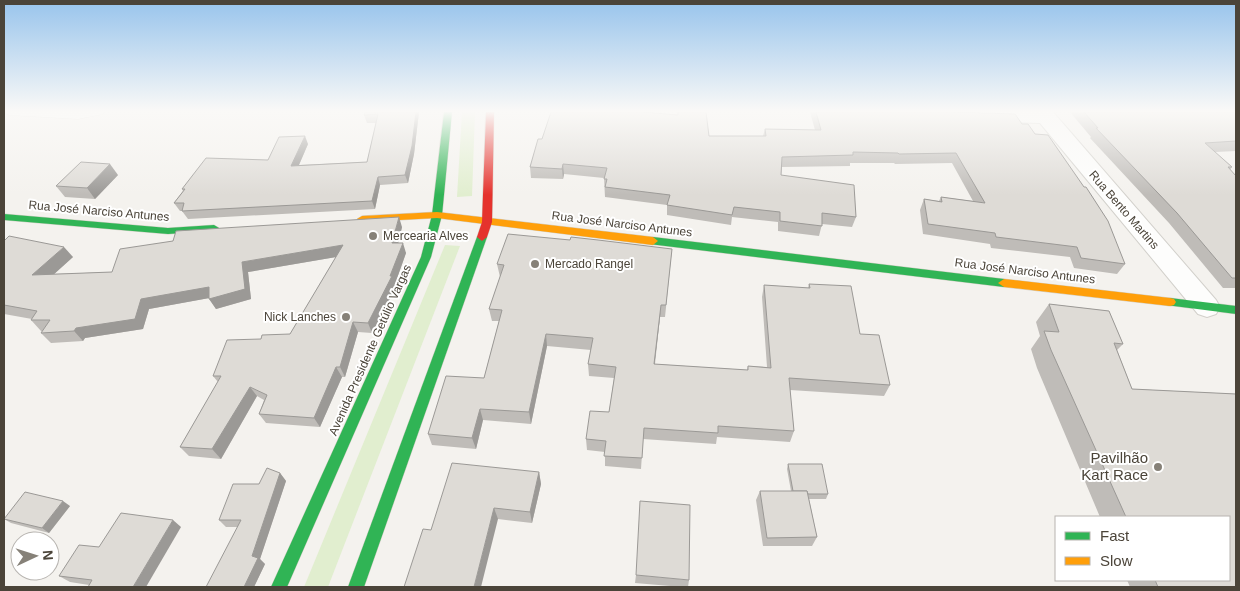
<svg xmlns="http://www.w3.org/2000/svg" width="1240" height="591" viewBox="0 0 1240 591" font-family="Helvetica,sans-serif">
<rect width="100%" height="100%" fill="#f4f2ee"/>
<g fill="#e1eecf">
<polygon points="462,112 475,112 472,196 457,197"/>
<polygon points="445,245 460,246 328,587 304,587"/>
</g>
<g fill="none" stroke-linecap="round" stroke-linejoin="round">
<g stroke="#d2d0cb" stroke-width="1">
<polygon id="lane" points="4,112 104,112 103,114 78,119 9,115"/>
</g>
<g stroke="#d2d0cb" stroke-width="2">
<polygon id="street" points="973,112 1053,112 1216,300 1220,307 1216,314 1207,317 1198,314 1040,123 981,121 974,119 971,115"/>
</g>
<g stroke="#d3cfc5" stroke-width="1">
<g id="fast">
<polygon points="444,112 452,112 442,215 431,257 287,587 271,587 421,257 432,215"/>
<polygon points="4,214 168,228 214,225 219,228 214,231 168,234 4,220"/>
<polygon points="482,233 487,237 364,587 348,587 477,237"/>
<polygon points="653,237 1004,279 1010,283 1004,287 649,244 648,241"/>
<polygon points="1170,298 1236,306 1236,314 1166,305 1164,302 1166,299"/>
</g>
</g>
<g stroke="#d3cfc5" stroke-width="1">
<g id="slow">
<polygon points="437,212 653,237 658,241 653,245 437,218 362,222 357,219 362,216"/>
<polygon points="1004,279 1170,298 1174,299 1176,302 1174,305 1170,306 1004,287 998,283"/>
</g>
</g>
<g stroke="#d3cfc5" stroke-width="1">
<polygon id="jam" points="486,112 494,112 492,222 487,237 482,241 477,237 482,222"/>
</g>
<use href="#lane" fill="#fdfdfc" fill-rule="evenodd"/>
<use href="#street" fill="#fdfdfc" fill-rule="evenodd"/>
<use href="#fast" fill="#30b455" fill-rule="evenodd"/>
<use href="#slow" fill="#ff9f0a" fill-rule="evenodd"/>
<use href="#jam" fill="#e5322d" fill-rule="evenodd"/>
</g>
<g fill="#bfbcb8">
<polygon points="419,112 414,154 408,183 380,185 375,209 188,219 182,211 180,211 174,203 183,191 182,189 268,160 308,144 299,165 367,162 376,123 367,123 364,115"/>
<polygon points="678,112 709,136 763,136 765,129 815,130 810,112 952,112 1022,124 1125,264 1117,274 1074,268 1070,257 991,248 990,244 923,234 920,210 924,199 939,201 941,197 973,201 952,163 895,164 894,163 850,163 850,166 782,167 781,175 856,217 852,227 822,224 819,236 778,231 778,222 732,217 731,225 667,215 667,205 605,197 604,178 564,174 563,179 531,178 530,167 542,139 678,115"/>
<polygon points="1070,112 1236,112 1236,151 1215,152 1232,167 1230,170 1236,176 1236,288 1223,288 1169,223 1090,138 1091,137"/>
<polygon points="118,175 95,199 65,197 56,186"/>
<polygon points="402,227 398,243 406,253 395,284 396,287 372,333 358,332 345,377 342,377 320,427 266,423 259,414 264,400 257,396 221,459 189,456 180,447 218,382 213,376 261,339 290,334 336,257 248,272 251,299 216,309 209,298 149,309 143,329 85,338 83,341 51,343 41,333 42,331 41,331 31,320 32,319 4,314 4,241 73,257 54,274 112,272"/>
<polygon points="672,249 665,317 660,317 655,364 747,370 748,366 767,367 762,297 764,285 808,288 809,284 860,334 890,385 884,396 790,390 794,431 790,442 717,437 716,444 643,439 641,469 605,466 605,452 587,450 586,439 609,412 614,378 589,376 588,364 591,350 547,346 531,424 483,420 476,449 432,445 428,434 484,378 499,321 492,321 489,309 500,277 497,264"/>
<polygon points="1049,304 1109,311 1123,344 1117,350 1132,389 1236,394 1236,587 1130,587 1127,580 1229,580 1229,517 1100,517 1037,368 1031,349 1040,336 1036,322"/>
<polygon points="788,464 828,494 826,499 809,499 817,537 812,546 763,546 756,500 760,491 791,491 787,469"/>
<polygon points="539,472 541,484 532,523 498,519 431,530"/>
<polygon points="280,473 286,481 260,559 265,564 254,587 237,527 226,527 219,520 259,484"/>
<polygon points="70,506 49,533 11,523 4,519"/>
<polygon points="181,527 89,585 70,582 59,576 99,547"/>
<polygon points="636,575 689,580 688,587 682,587 635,583"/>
</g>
<g fill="#9b9996">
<polygon points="416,112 419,112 414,154 408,183 405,175"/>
<polygon points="305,136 308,144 295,174 291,166"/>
<polygon points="110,164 118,175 95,199 87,188"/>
<polygon points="563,164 564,174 563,179 562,169"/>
<polygon points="378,177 380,185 375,209 372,201"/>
<polygon points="399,217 402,227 396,253 392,243"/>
<polygon points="403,243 406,253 395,284 396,287 372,333 368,323 390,276"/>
<polygon points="343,245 348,255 248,272 251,299 216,309 209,299 215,297 149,309 143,329 85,338 83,341 74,331 76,328 141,299 242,262"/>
<polygon points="64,247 73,257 42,285 32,275"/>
<polygon points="661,305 660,317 653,376 654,364"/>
<polygon points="353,322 358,332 345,377 340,367"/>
<polygon points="546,334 547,346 531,424 529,412"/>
<polygon points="336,367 342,377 320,427 314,418"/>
<polygon points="250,387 257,396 221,459 212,449"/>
<polygon points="480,409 483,420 476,449 472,438"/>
<polygon points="539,472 541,484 532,523 530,512"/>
<polygon points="280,473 286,481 260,559 265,564 254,587 244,587 252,556"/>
<polygon points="63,501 70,506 49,533 42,528"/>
<polygon points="494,508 498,519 481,587 474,587"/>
<polygon points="173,520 181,527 146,587 133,587"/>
</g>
<g fill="#dedbd6" stroke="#9b9996">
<polygon points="365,112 416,112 412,146 405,175 378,177 372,201 182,211 184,203 174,203 185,189 182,189 206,158 268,160 279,137 305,136 291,166 367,162 378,114 364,115"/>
<polygon points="551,112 642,112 678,115 678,112 706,112 709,136 766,136 765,129 821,130 816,112 952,112 1015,114 1022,124 1028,124 1035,134 1048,135 1084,187 1086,187 1108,221 1125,264 1081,258 1077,247 996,237 995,233 928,224 924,199 942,202 941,197 985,203 956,153 899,154 898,153 853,152 853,155 782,157 781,175 854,185 856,217 822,213 822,226 780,221 780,212 734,207 732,215 667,205 670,195 605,187 607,179 604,179 607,168 563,164 562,169 530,167 538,139 542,139"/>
<polygon points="1084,112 1236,112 1236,141 1205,143 1232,167 1228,167 1236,176 1236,278 1232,278 1177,213 1096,128 1098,128"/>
<polygon points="81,162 110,164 87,188 56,186"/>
<polygon points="399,217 392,243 403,243 390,276 392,276 368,323 353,322 340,367 336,367 314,418 259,414 267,395 250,387 212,449 180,447 221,376 213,376 227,340 261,339 262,335 290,334 343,245 242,262 245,289 209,299 209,287 141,299 135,319 76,328 74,331 41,333 50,320 31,320 37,311 4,305 4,241 9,236 64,247 32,275 112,272 120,249 173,241 176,231"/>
<polygon points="508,234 570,240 571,237 598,240 672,249 666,305 661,305 654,364 748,370 748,366 771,368 764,285 810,288 809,284 851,286 860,334 879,335 890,385 789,378 794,431 718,426 718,433 644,428 642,458 604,456 606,441 586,439 590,411 609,412 616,367 588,364 593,338 546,334 529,412 480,409 472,438 428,434 446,376 484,378 502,310 489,309 504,265 497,264"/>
<polygon points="1049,304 1109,311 1123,344 1114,343 1132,389 1236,394 1236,587 1158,587 1155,580 1229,580 1229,517 1126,517 1051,350 1044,331 1059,332"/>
<polygon points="452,463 539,472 530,512 494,508 474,587 404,587 423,529 431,530"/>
<polygon points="788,464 822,464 828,494 808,494 807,491 793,491"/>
<polygon points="267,468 280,473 252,556 258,558 244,587 206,587 241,520 219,520 233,484 259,484"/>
<polygon points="760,491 807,491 817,537 767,538"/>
<polygon points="25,492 63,501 42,528 4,519"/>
<polygon points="640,501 690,505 689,580 636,575"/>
<polygon points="121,513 173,520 133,587 88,587 92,580 59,576 79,545 99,547"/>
</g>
<linearGradient id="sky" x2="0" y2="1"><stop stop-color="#98c4ec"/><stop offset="0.57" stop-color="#faf9f7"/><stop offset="1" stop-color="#faf9f7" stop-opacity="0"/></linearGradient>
<rect width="1240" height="195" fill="url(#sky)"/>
<g fill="#868178" stroke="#fff" stroke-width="2">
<circle cx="373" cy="236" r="5"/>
<circle cx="535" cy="264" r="5"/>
<circle cx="346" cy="317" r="5"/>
<circle cx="1158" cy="467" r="5"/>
</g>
<g text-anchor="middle" stroke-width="4" stroke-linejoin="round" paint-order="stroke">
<g font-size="12" fill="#4b4439" stroke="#fff">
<text transform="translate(1124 210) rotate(49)" y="4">Rua Bento Martins</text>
<text transform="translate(99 211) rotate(5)" y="4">Rua José Narciso Antunes</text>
<text transform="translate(622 224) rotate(7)" y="4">Rua José Narciso Antunes</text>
<text transform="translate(1025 271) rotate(7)" y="4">Rua José Narciso Antunes</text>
<text transform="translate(370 350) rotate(-66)" y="4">Avenida Presidente Getúlio Vargas</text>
</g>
<g font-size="12" fill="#4b4439" stroke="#fff" text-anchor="start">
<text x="383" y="240">Mercearia Alves</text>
<text x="545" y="268">Mercado Rangel</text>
<text x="336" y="321" text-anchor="end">Nick Lanches</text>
</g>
<g font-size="15" fill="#4b4439" stroke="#fff" text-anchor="end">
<text x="1148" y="463">Pavilhão<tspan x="1148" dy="17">Kart Race</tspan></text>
</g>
</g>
<rect width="1240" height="591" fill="none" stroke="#4b4439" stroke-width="10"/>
<rect x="1055" y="516" width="175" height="65" fill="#ffffff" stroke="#b7b4b0"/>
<rect x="1065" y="532" width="25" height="8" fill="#30b455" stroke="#b7b4b0"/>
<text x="1100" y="541" font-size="15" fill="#4b4439">Fast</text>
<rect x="1065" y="557" width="25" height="8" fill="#ff9f0a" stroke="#b7b4b0"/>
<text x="1100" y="566" font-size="15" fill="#4b4439">Slow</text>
<g transform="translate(35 556) rotate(86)"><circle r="24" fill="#ffffff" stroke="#b7b4b0"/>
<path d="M0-4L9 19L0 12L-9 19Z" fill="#868178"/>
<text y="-8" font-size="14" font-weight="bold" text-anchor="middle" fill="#4b4439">N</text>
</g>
</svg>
